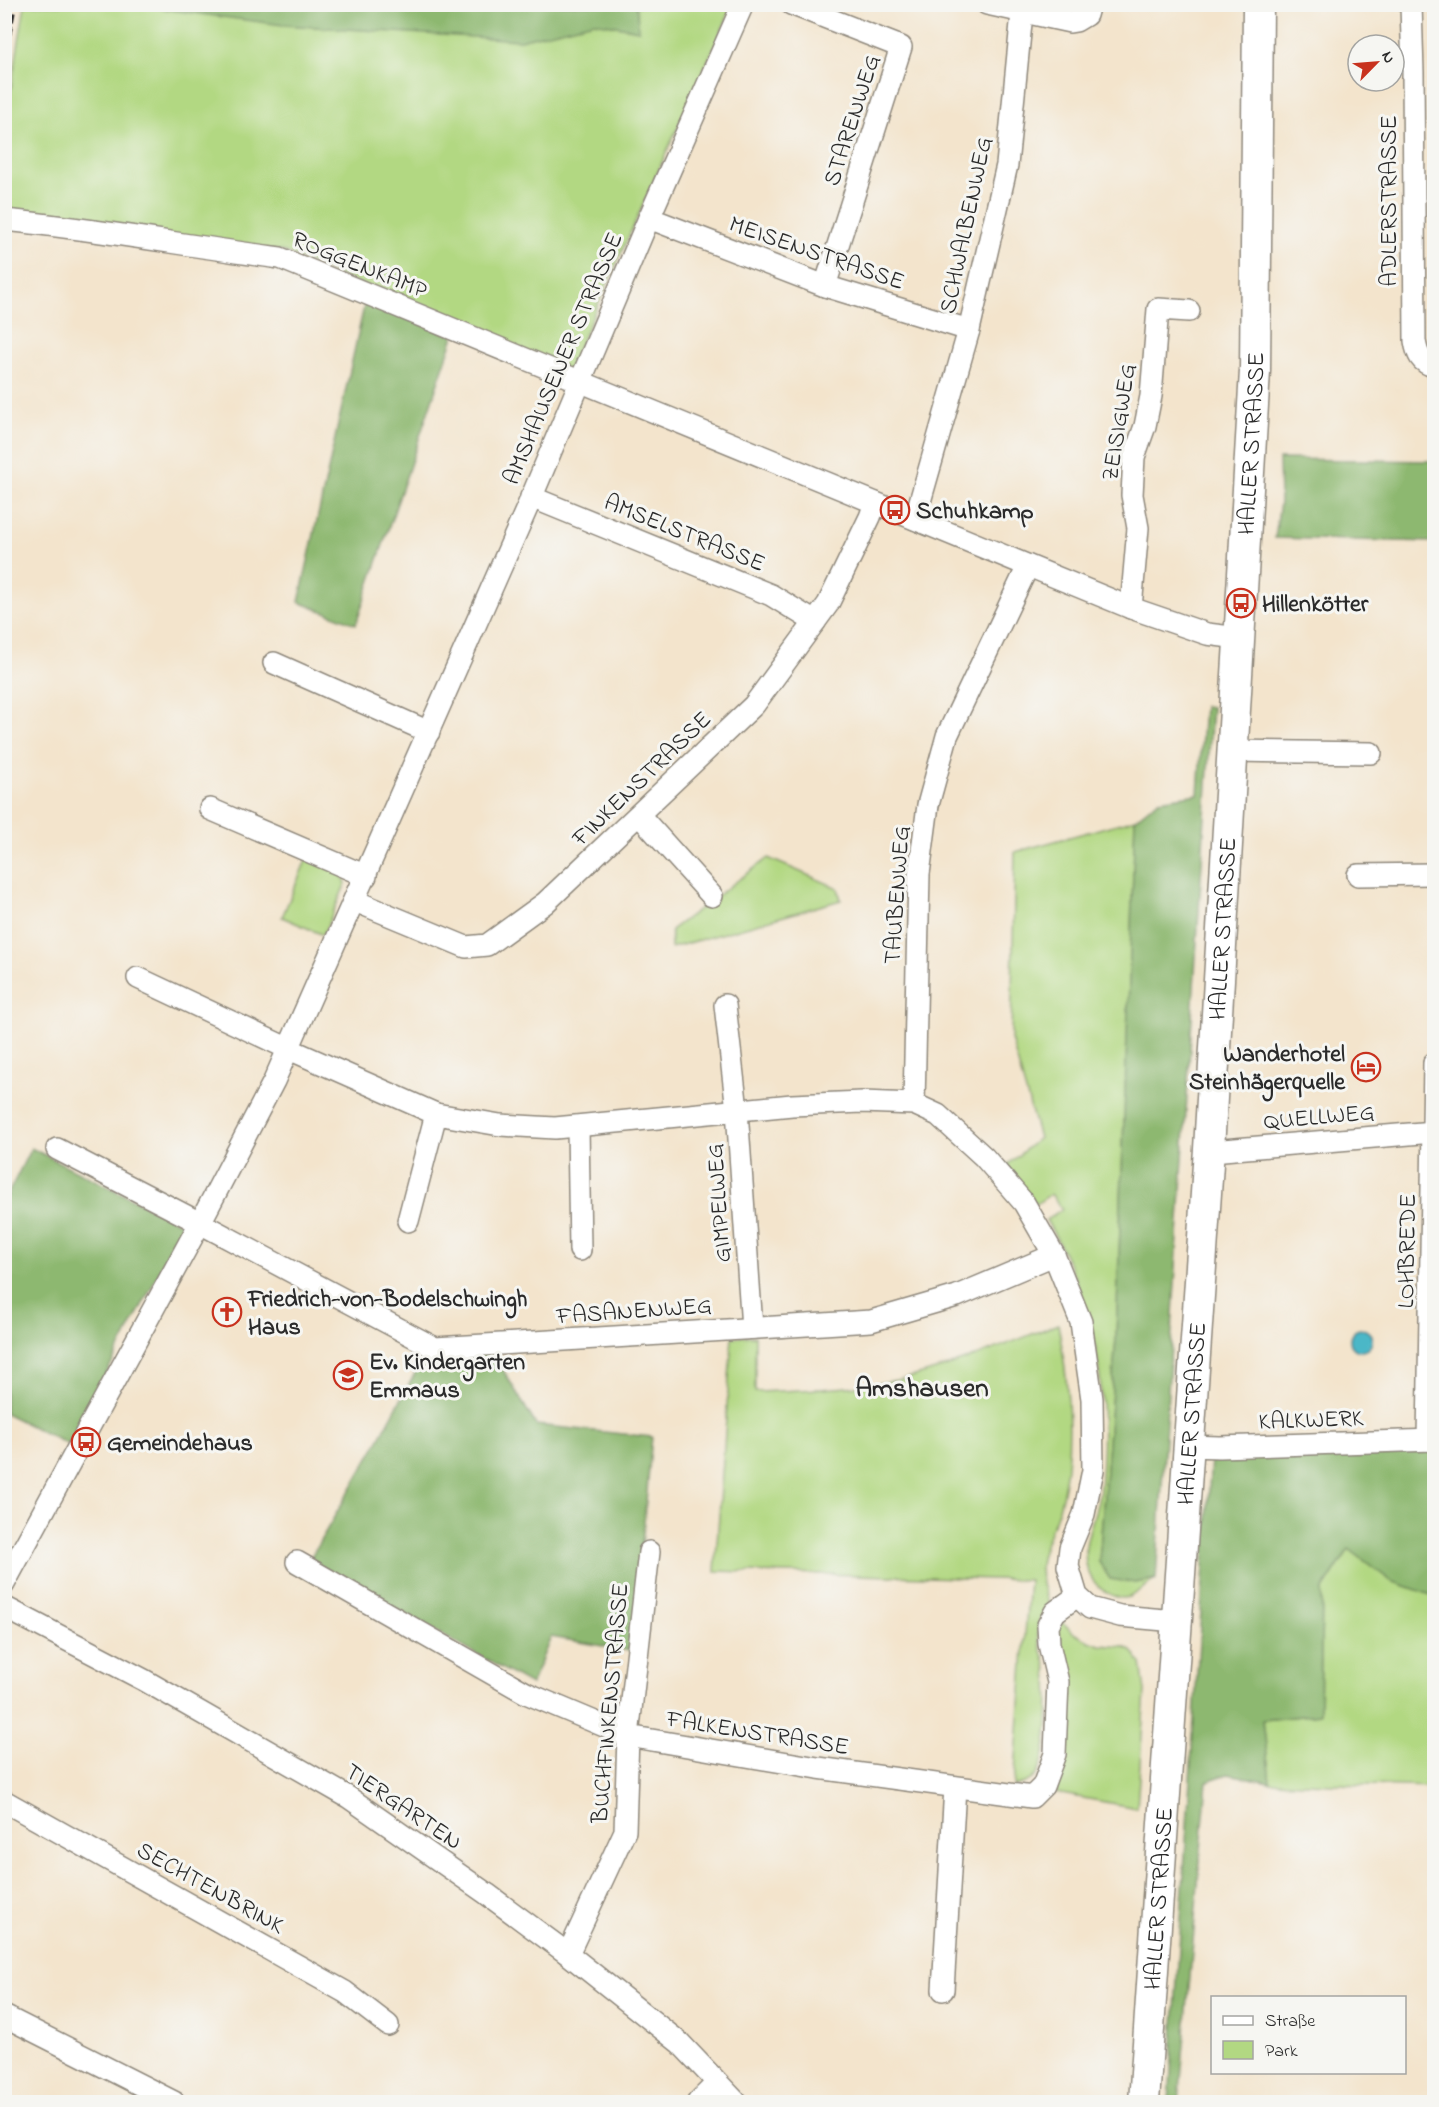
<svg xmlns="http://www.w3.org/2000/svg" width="1439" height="2107" viewBox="0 0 1439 2107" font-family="'Indie Flower',sans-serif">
<rect width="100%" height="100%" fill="#f6f6f2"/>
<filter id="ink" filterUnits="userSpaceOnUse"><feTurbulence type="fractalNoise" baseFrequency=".0167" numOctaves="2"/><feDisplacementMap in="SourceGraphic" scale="12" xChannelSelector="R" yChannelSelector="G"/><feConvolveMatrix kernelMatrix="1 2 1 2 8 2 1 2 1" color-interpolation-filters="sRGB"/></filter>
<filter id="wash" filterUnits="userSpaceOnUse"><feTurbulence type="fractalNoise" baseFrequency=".008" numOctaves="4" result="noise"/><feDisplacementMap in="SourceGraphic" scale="24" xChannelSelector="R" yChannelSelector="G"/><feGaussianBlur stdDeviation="1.35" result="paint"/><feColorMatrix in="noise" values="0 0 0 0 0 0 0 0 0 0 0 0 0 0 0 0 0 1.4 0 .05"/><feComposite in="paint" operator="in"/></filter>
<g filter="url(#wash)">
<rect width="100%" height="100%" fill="#f3e4cc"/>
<g fill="#b2d882" stroke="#6e8256" stroke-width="1.5">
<polygon points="25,5 733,5 568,371 285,252 5,213 5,125"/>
<path d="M 1135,819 L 1116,1338 L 1099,1562 L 1135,1583 L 1156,1579 C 1148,1584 1138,1593 1129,1597 C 1114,1602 1094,1586 1089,1573 C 1077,1546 1098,1516 1100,1489 C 1109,1390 1098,1306 1046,1220 L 1062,1209 L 1051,1194 L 1036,1204 L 1006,1166 L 1039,1138 L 1011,1039 L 1015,852 Z"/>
<polygon points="307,858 341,872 346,883 323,935 282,917"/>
<polygon points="768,858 838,888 841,900 671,948 671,930"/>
<path d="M 1058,1324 C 1067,1371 1072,1419 1067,1467 C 1065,1484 1062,1501 1056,1517 C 1042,1554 1032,1564 1049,1605 C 1044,1611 1040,1617 1038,1625 C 1036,1640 1045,1655 1047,1670 C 1050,1694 1050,1758 1035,1776 C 1030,1782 1022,1784 1014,1786 L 1029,1580 L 715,1571 L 732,1337 L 755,1336 L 755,1392 C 808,1390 862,1389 915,1376 C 963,1363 1011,1342 1058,1324 Z"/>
<polygon points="1349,1549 1391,1580 1434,1596 1434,1787 1270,1782 1263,1720 1320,1714 1322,1591"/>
<polygon points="1061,1621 1075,1634 1089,1641 1100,1645 1124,1647 1133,1652 1141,1663 1145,1691 1137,1808 1056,1793 1066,1732 1056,1633"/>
</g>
<g fill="#8db870" stroke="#5c724e" stroke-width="1.5">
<polygon points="519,5 636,5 639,30 594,22 520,40 283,25 134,5"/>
<polygon points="365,302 454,336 356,624 299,602"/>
<polygon points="1279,459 1434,461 1434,542 1275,538 1280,502"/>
<polygon points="1204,706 1212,707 1156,1579 1135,1583 1110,1579 1099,1562 1116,1338 1135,819 1159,800 1198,794"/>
<polygon points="31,1148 184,1225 69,1445 5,1413 4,1202"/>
<polygon points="427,1351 493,1353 536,1425 652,1437 632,1651 551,1637 531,1685 309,1560 374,1449"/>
<polygon points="1433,1449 1434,1596 1391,1581 1349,1549 1322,1591 1320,1714 1263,1720 1270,1782 1228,1774 1207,1781 1179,2102 1169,2102 1211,1458"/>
</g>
<circle fill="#4bb7c7" stroke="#3b7179" stroke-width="1.5" cx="1361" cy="1340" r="11"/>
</g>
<g filter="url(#ink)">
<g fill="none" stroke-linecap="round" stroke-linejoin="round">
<g stroke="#8f887c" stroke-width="24">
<g id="street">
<polyline points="791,4 901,47 825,286"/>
<polyline points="987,4 1070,22 1076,21 1086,15 1089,4"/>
<path d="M 1411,4 L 1413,73 L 1415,341 C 1417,354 1421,363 1434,366"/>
<polyline points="649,218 825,286 969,330"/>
<path d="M 4,220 C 97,229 188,246 280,258 L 1131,608 L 1207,634 L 1239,638"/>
<polyline points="531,497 771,595 815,622"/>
<polyline points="915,519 969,330 1007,165 1022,13"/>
<polyline points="1131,608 1138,528 1132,495 1134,457 1145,426 1151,396 1158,309 1189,311"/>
<polyline points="274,663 429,732"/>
<polyline points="1234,751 1371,753"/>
<polyline points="210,809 366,876"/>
<polyline points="640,816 712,896"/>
<polyline points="1358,875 1434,874"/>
<polyline points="355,901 466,947 487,945 545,903 754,705 828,604 870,517 875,503"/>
<polyline points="138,978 289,1049 436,1114 500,1125 555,1128 792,1105 862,1102 914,1104 938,1115 984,1157 1024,1203 1054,1255 1081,1322 1092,1399 1093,1470 1084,1514 1070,1548 1068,1566 1077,1596 1090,1608 1120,1616 1176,1621"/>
<polyline points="725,1005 737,1110 752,1328"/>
<polyline points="914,1104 919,874 928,805 947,736 1028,566"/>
<polyline points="578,1127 580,1250"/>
<polyline points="57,1149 200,1223 435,1348 871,1321 957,1296 1054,1255"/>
<polyline points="1209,1149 1223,1150 1433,1132"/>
<polyline points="408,1221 436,1114"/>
<polyline points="1428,1440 1434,1063"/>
<polyline points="1188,1446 1220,1447 1434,1440"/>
<polyline points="297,1562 526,1693 628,1736 818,1768 1032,1797 1043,1786 1055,1754 1058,1682 1049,1644 1048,1625 1055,1612 1077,1596"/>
<polyline points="4,1584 200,1223 274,1081 527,508 649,218 743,4"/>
<polyline points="4,1607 144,1680 348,1797 487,1894 568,1954 680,2043 736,2102"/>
<polyline points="4,1801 345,1992 388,2025"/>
<polyline points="568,1954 625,1831 628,1736 649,1552"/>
<polyline points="943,1990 955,1787"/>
<polyline points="4,2016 174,2102"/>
<polyline points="698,2102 717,2083"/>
</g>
</g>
<g stroke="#8f887c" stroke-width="33">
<g id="secondary">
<path id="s1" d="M 1144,2102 L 1209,1149 L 1255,371 L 1258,4"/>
</g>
</g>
<use href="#street" stroke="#fff" stroke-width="21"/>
<use href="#secondary" stroke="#fff" stroke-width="30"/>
<polyline stroke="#2b2b2b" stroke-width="4.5" stroke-dasharray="9 4.5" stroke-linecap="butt" points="4,61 15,4"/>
</g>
</g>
<defs>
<g id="bus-ring" transform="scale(1.5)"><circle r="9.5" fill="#f6f6f2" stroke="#c8321e" stroke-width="1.5"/><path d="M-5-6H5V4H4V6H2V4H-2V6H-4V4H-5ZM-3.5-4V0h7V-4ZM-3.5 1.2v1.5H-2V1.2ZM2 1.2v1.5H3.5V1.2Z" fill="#c8321e"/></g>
<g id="hotel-ring" transform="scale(1.5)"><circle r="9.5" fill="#f6f6f2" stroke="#c8321e" stroke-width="1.5"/><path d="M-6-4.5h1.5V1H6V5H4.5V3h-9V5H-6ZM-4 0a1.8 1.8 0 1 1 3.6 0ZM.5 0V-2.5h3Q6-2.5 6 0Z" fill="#c8321e"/></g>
<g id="church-ring" transform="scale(1.5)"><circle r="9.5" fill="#f6f6f2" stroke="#c8321e" stroke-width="1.5"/><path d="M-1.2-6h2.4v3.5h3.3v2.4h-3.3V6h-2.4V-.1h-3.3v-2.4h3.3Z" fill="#c8321e"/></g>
<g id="school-ring" transform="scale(1.5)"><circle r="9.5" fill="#f6f6f2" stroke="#c8321e" stroke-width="1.5"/><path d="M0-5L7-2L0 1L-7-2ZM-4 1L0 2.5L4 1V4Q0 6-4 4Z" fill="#c8321e"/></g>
</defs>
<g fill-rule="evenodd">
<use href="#bus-ring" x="895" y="510"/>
<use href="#bus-ring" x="1241" y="603"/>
<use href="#hotel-ring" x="1366" y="1067"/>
<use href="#church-ring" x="227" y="1312"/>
<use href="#school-ring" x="348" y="1375"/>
<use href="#bus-ring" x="86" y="1442"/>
</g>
<g text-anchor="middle" stroke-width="6" stroke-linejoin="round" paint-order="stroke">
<g font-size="24" fill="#2b2b2b" stroke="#f6f6f2">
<text transform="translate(851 120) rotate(-72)" y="8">STARENWEG</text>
<text transform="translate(1388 201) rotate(-90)" y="8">ADLERSTRASSE</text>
<text transform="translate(965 225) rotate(-78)" y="8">SCHWALBENWEG</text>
<text transform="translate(817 252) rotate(19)" y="8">MEISENSTRASSE</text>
<text transform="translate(360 264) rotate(22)" y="8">ROGGENKAMP</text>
<text transform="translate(562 358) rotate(-67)" y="8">AMSHAUSENER STRASSE</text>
<text transform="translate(1118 422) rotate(-81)" y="8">ZEISIGWEG</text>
<text dy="8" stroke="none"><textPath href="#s1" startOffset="1662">HALLER STRASSE</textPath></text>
<text transform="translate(685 532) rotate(22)" y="8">AMSELSTRASSE</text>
<text transform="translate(641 778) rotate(-44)" y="8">FINKENSTRASSE</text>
<text transform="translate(896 895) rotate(-86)" y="8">TAUBENWEG</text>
<text dy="8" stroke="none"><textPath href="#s1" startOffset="1176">HALLER STRASSE</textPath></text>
<text transform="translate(1319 1116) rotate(-5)" y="8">QUELLWEG</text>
<text transform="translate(718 1203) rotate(-94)" y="8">GIMPELWEG</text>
<text transform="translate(1406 1251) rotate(-89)" y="8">LOHBREDE</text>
<text transform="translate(634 1310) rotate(-4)" y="8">FASANENWEG</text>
<text dy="8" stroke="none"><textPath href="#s1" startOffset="690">HALLER STRASSE</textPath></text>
<text transform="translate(1311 1419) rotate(-2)" y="8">KALKWERK</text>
<text transform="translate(609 1703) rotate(-85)" y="8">BUCHFINKENSTRASSE</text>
<text transform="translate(758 1732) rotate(9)" y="8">FALKENSTRASSE</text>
<text transform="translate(404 1806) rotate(34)" y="8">TIERGARTEN</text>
<text transform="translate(211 1887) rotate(29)" y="8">SECHTENBRINK</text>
<text dy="8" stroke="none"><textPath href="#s1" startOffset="204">HALLER STRASSE</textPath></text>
</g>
<g font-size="24" font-weight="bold" fill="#2b2b2b" stroke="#f6f6f2" text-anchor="start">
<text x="916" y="518">Schuhkamp</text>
<text x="1262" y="611">Hillenkötter</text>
<text x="1345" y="1061" text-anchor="end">Wanderhotel<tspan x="1345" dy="28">Steinhägerquelle</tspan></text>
<text x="248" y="1306">Friedrich-von-Bodelschwingh<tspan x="248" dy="28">Haus</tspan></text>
<text x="369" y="1369">Ev. Kindergarten<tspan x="369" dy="28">Emmaus</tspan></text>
<text x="107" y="1450">Gemeindehaus</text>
</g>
<g font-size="27" font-weight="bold" fill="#2b2b2b" stroke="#f6f6f2">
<text x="922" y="1396">Amshausen</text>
</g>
</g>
<rect width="1439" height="2107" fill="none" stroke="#f6f6f2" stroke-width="24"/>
<rect x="1211" y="1996" width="195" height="78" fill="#f6f6f2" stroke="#a5a5a2" stroke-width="1.5"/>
<rect x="1223" y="2016" width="30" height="9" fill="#ffffff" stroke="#a5a5a2" stroke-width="1.5"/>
<text x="1265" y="2026" font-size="18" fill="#2b2b2b">Straße</text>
<rect x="1223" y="2041" width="30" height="18" fill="#b2d882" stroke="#a5a5a2" stroke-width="1.5"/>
<text x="1265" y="2056" font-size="18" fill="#2b2b2b">Park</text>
<g transform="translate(1376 63) rotate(65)"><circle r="28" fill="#f6f6f2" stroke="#a5a5a2" stroke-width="1.5"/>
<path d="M0-4.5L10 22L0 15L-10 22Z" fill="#c8321e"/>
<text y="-9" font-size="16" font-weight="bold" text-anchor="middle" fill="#2b2b2b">N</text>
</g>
</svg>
